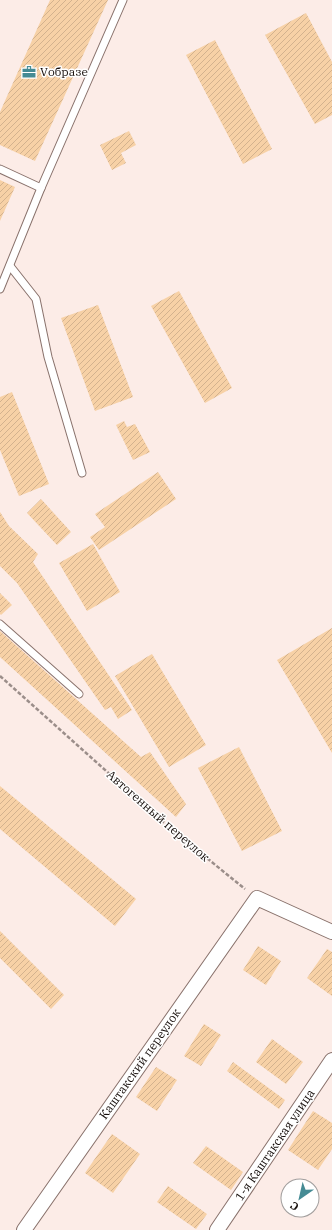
<svg xmlns="http://www.w3.org/2000/svg" width="332" height="1230" viewBox="0 0 332 1230" font-family="'IBM Plex Serif',serif">
<defs>
<pattern id="building-hatch" width="6" height="6" patternUnits="userSpaceOnUse"><rect width="6" height="6" fill="#f7d1a6"/><path d="M-1 1l2-2M0 6l6-6M5 7l2-2" fill="none" stroke="#d3b28e"/></pattern>
</defs>
<rect width="100%" height="100%" fill="#fcece7"/>
<g fill="url(#building-hatch)">
<polygon points="50,0 108,0 35,161 0,145 0,112"/>
<polygon points="306,13 332,62 332,115 315,124 265,35"/>
<polygon points="215,40 272,149 243,164 186,55"/>
<polygon points="129,131 136,145 121,153 126,163 112,170 100,145"/>
<polygon points="0,180 15,187 0,221"/>
<polygon points="179,291 232,388 205,403 151,306"/>
<polygon points="98,305 133,397 95,411 61,318"/>
<polygon points="12,392 49,484 19,496 0,450 0,397"/>
<polygon points="124,421 127,427 135,424 150,452 133,460 116,425"/>
<polygon points="158,472 176,499 99,550 90,537 105,527 95,514"/>
<polygon points="41,499 71,532 57,545 27,513"/>
<polygon points="0,512 9,526 38,554 33,562 132,710 118,719 111,707 105,710 17,583 0,566"/>
<polygon points="93,544 120,592 87,611 59,563"/>
<polygon points="0,593 12,605 1,615 0,614"/>
<polygon points="332,628 332,753 277,660"/>
<polygon points="0,631 141,757 150,752 186,804 176,817 0,657"/>
<polygon points="152,654 206,745 169,767 115,676"/>
<polygon points="239,747 282,831 242,851 198,768"/>
<polygon points="0,786 136,899 115,926 0,829"/>
<polygon points="0,931 64,995 51,1009 0,958"/>
<polygon points="258,946 281,961 266,985 243,970"/>
<polygon points="327,949 332,952 332,996 307,978"/>
<polygon points="204,1024 221,1035 201,1066 184,1056"/>
<polygon points="272,1039 303,1062 286,1084 256,1062"/>
<polygon points="233,1062 285,1100 279,1109 227,1071"/>
<polygon points="156,1067 177,1080 157,1111 136,1097"/>
<polygon points="313,1111 332,1123 332,1149 318,1170 288,1150"/>
<polygon points="112,1134 140,1154 113,1193 85,1173"/>
<polygon points="206,1146 243,1172 231,1190 193,1163"/>
<polygon points="168,1186 207,1214 196,1229 157,1202"/>
</g>
<g fill="none" stroke-linecap="round" stroke-linejoin="round">
<g stroke="#89726c" stroke-width="9">
<g id="service">
<polyline points="0,169 41,188"/>
<polyline points="10,266 36,299 48,357 82,473"/>
<polyline points="0,289 41,188 123,0"/>
<polyline points="0,624 79,694"/>
</g>
</g>
<g stroke="#89726c" stroke-width="16">
<g id="minor">
<polyline points="24,1230 257,898 332,932"/>
<polyline points="217,1230 332,1060"/>
</g>
</g>
<polyline stroke="#9b8e8a" stroke-width="2.5" stroke-dasharray="4 2" stroke-linecap="butt" points="0,676 171,829 245,889"/>
<use href="#service" stroke="#fff" stroke-width="7"/>
<use href="#minor" stroke="#fff" stroke-width="14"/>
</g>
<defs>
<g id="office-bare" transform="scale(1.08)"><path d="M-6-3h4V-5.5h4V-3h4V5H-6ZM-1-4.5V-3h2v-1.5ZM-6 0V1H6V0Z" fill="#458b94" stroke="#fff" stroke-width="2.5" paint-order="stroke"/></g>
</defs>
<g fill-rule="evenodd">
<use href="#office-bare" x="29" y="72"/>
</g>
<g text-anchor="middle" stroke-width="3" stroke-linejoin="round" paint-order="stroke">
<g font-size="12" fill="#170f0c" stroke="#fff" text-anchor="start">
<text x="40" y="76">Vобразе</text>
</g>
<g font-size="12" fill="#170f0c" stroke="#fff">
<text transform="translate(158 816) rotate(41)" y="4">Автогенный переулок</text>
<text transform="translate(140 1064) rotate(-55)" y="4">Каштакский переулок</text>
<text transform="translate(275 1145) rotate(-56)" y="4">1-я Каштакская улица</text>
</g>
</g>
<g transform="translate(300 1198) rotate(214)"><circle r="19" fill="#ffffff" stroke="#a29f9e"/>
<path d="M0-3L7 15L0 10L-7 15Z" fill="#458b94"/>
<text y="-6" font-size="11" font-weight="bold" text-anchor="middle" fill="#170f0c">С</text>
</g>
</svg>
